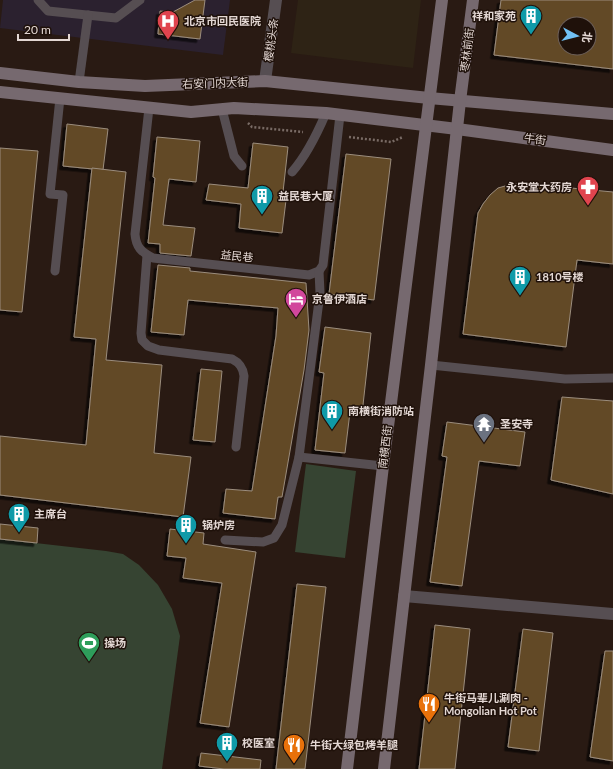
<svg xmlns="http://www.w3.org/2000/svg" width="613" height="769" viewBox="0 0 613 769" font-family="Lato,'Noto Sans SC',sans-serif">
<defs>
<filter id="shadow"><feDropShadow dx="-3.5" dy="3.5" stdDeviation="0" flood-color="#0009"/></filter>
</defs>
<rect width="100%" height="100%" fill="#291a13"/>
<polygon fill="#2e2315" points="298,0 421,0 413,68 291,53"/>
<polygon fill="#2b212f" points="3,0 230,0 223,55 0,28"/>
<g fill="#364432">
<polygon points="306,464 356,471 345,558 295,552"/>
<polygon points="0,539 106,551 123,554 139,565 158,585 172,609 180,636 162,769 0,769"/>
</g>
<g fill="#624827" stroke="#9b8d7d" fill-rule="evenodd" filter="url(#shadow)">
<polygon points="195,0 205,0 200,39 158,34 160,11 173,12"/>
<path d="M 501,0 L 613,0 L 613,69 L 494,55 ZM 565,24 L 589,24 L 589,48 L 565,48 Z"/>
<polygon points="67,124 108,129 103,170 63,166"/>
<polygon points="157,137 200,141 196,182 169,179 163,225 195,228 191,256 160,253 160,244 148,243 155,178 153,177"/>
<polygon points="253,143 288,147 283,192 287,192 282,233 239,228 241,204 206,200 209,184 248,188"/>
<polygon points="0,148 38,151 22,312 0,310"/>
<polygon points="346,154 391,159 374,300 329,294"/>
<polygon points="92,168 126,172 106,360 162,365 154,453 191,457 183,517 0,495 0,436 86,445 96,339 74,337"/>
<polygon points="512,184 529,184 613,192 613,264 577,260 566,347 463,334 478,213 483,204 490,195 498,188"/>
<polygon points="158,265 190,268 190,271 306,283 309,330 304,370 282,497 278,497 275,519 223,513 226,489 252,491 276,336 278,308 188,300 184,335 151,332"/>
<polygon points="325,327 371,333 362,414 350,412 345,453 315,450 324,373 319,372"/>
<polygon points="201,369 222,371 215,442 193,440"/>
<polygon points="562,397 613,401 613,494 551,480"/>
<polygon points="447,422 525,432 520,466 479,461 462,586 430,582 447,457 442,456"/>
<polygon points="0,524 38,528 37,543 0,539"/>
<polygon points="170,529 204,533 203,544 256,552 229,727 200,723 222,583 183,578 186,558 167,556"/>
<polygon points="297,584 326,587 305,769 276,769"/>
<polygon points="435,625 470,629 455,769 419,769"/>
<polygon points="523,629 553,633 539,751 508,747"/>
<polygon points="605,651 613,651 613,761 590,757"/>
<polygon points="201,753 261,760 260,769 224,769 199,766"/>
</g>
<g fill="none" stroke-linecap="round" stroke-linejoin="round">
<g stroke="#796b65" stroke-width="2.5" stroke-dasharray="2 2" stroke-linecap="butt">
<polyline points="248,123 252,127 303,132"/>
<polyline points="349,137 391,142 403,137"/>
</g>
<g stroke="#564e52" stroke-width="9">
<polyline points="38,0 48,11 116,18 140,0"/>
<polyline points="79,82 88,15"/>
<path d="M 149,108 L 135,234 C 136,247 141,252 153,258 L 309,275 L 319,271 L 323,265 L 340,115"/>
<polyline points="222,109 234,156 242,166"/>
<path d="M 292,172 C 307,155 317,134 326,113"/>
<path d="M 147,255 L 141,333 L 142,340 L 148,346 L 159,350 L 232,359 C 240,363 243,368 244,376 L 236,447"/>
<polyline points="55,271 63,195 50,194 60,98"/>
<polyline points="431,365 565,379 613,378"/>
<polyline points="299,457 383,466"/>
<polyline points="225,540 263,542 274,538 282,525 299,457 320,293 319,271"/>
</g>
<g stroke="#564e52" stroke-width="12">
<polyline points="265,81 276,0"/>
<polyline points="404,596 613,614"/>
</g>
<g stroke="#76696f" stroke-width="12">
<polyline points="0,73 79,82 145,86 265,81 429,98 613,114"/>
<polyline points="0,92 191,112 234,108 326,113 457,129 613,150"/>
<polyline points="347,769 383,466 442,0"/>
<polyline points="384,769 431,365 460,101 473,0"/>
</g>
</g>
<defs>
<g id="building-pin" transform="scale(1.15)"><path d="M0 17L-7.5 6A9.5 9.5 0 1 1 7.5 6Z" fill="#0f9aa8" stroke="#1f110a"/><path d="M-4-6H4V6H1V3H-1V6H-4ZM-2.5-4.3h1.7v1.8h-1.7ZM.8-4.3h1.7v1.8H.8ZM-2.5-1h1.7V.8h-1.7ZM.8-1h1.7V.8H.8Z" fill="#fff"/></g>
<g id="hospital-pin" transform="scale(1.15)"><path d="M0 17L-7.5 6A9.5 9.5 0 1 1 7.5 6Z" fill="#e0444e" stroke="#1f110a"/><path d="M-5-5h3v3.5h4V-5h3V5h-3V1.5h-4V5h-3Z" fill="#fff"/></g>
<g id="pharmacy-pin" transform="scale(1.15)"><path d="M0 17L-7.5 6A9.5 9.5 0 1 1 7.5 6Z" fill="#e0444e" stroke="#1f110a"/><path d="M-2-6h4v4h4v4h-4v4h-4v-4h-4v-4h4Z" fill="#fff"/></g>
<g id="hotel-pin" transform="scale(1.15)"><path d="M0 17L-7.5 6A9.5 9.5 0 1 1 7.5 6Z" fill="#d1479c" stroke="#1f110a"/><path d="M-6-4.5h1.5V1H6V5H4.5V3h-9V5H-6ZM-4 0a1.8 1.8 0 1 1 3.6 0ZM.5 0V-2.5h3Q6-2.5 6 0Z" fill="#fff"/></g>
<g id="temple-pin" transform="scale(1.15)"><path d="M0 17L-7.5 6A9.5 9.5 0 1 1 7.5 6Z" fill="#6b7280" stroke="#1f110a"/><path d="M0-6L5-2H3V0L6.5 2.5H4V6H1.5V3h-3V6H-4V2.5H-6.5L-3 0V-2H-5Z" fill="#fff"/></g>
<g id="stadium-pin" transform="scale(1.15)"><path d="M0 17L-7.5 6A9.5 9.5 0 1 1 7.5 6Z" fill="#2e9e5b" stroke="#1f110a"/><path d="M0-5a6.5 5 0 1 0 0 10a6.5 5 0 1 0 0-10ZM-3.5-1.8h7v3.6h-7Z" fill="#fff"/></g>
<g id="restaurant-pin" transform="scale(1.15)"><path d="M0 17L-7.5 6A9.5 9.5 0 1 1 7.5 6Z" fill="#e8710a" stroke="#1f110a"/><path d="M-5-6h1v4h1v-4h1v4h1v-4h1v5L-1.5 .5V6h-2V.5L-5-1ZM5-6V6H3V1.5H1.5Q1.5-4 5-6Z" fill="#fff"/></g>
</defs>
<g fill-rule="evenodd">
<use href="#building-pin" x="531" y="16"/>
<use href="#hospital-pin" x="168" y="21"/>
<use href="#pharmacy-pin" x="588" y="187"/>
<use href="#building-pin" x="262" y="196"/>
<use href="#building-pin" x="520" y="277"/>
<use href="#hotel-pin" x="296" y="299"/>
<use href="#building-pin" x="332" y="411"/>
<use href="#temple-pin" x="484" y="424"/>
<use href="#building-pin" x="19" y="514"/>
<use href="#building-pin" x="186" y="525"/>
<use href="#stadium-pin" x="89" y="643"/>
<use href="#restaurant-pin" x="429" y="704"/>
<use href="#building-pin" x="227" y="743"/>
<use href="#restaurant-pin" x="294" y="745"/>
</g>
<g text-anchor="middle" stroke-width="3" stroke-linejoin="round" paint-order="stroke">
<g font-size="11" font-weight="bold" fill="#e3d7d3" stroke="#1f110a" text-anchor="start">
<text x="516" y="20" text-anchor="end">祥和家苑</text>
<text x="184" y="25">北京市回民医院</text>
<text x="572" y="191" text-anchor="end">永安堂大药房</text>
<text x="278" y="200">益民巷大厦</text>
<text x="536" y="281">1810号楼</text>
<text x="312" y="303">京鲁伊酒店</text>
<text x="348" y="415">南横街消防站</text>
<text x="500" y="428">圣安寺</text>
<text x="34" y="518">主席台</text>
<text x="202" y="529">锅炉房</text>
<text x="104" y="647">操场</text>
<text x="444" y="702">牛街马辈儿涮肉 -<tspan x="444" dy="13">Mongolian Hot Pot</tspan></text>
<text x="242" y="747">校医室</text>
<text x="310" y="749">牛街大绿包烤羊腿</text>
</g>
<g font-size="11" fill="#e3d7d3" stroke="#1f110a">
<text transform="translate(271 40) rotate(-82)" y="4">樱桃头条</text>
<text transform="translate(467 50) rotate(-83)" y="4">枣林前街</text>
<text transform="translate(215 83) rotate(-2)" y="4">右安门内大街</text>
<text transform="translate(535 139) rotate(8)" y="4">牛街</text>
<text transform="translate(237 256) rotate(6)" y="4">益民巷</text>
<text transform="translate(385 447) rotate(-83)" y="4">南横西街</text>
</g>
</g>
<g transform="translate(577 36) rotate(97)"><circle r="19" fill="#1f110a" stroke="#6d605a"/>
<path d="M0-3L7 15L0 10L-7 15Z" fill="#71c1f5"/>
<text y="-6" font-size="11" font-weight="bold" text-anchor="middle" fill="#e3d7d3">北</text>
</g>
<path d="M18 34v6h51v-6" fill="none" stroke="#e3d7d3" stroke-width="2"/>
<text x="24" y="34" font-size="12" fill="#e3d7d3" stroke="#1f110a" stroke-width="3" paint-order="stroke">20 m</text>
</svg>
